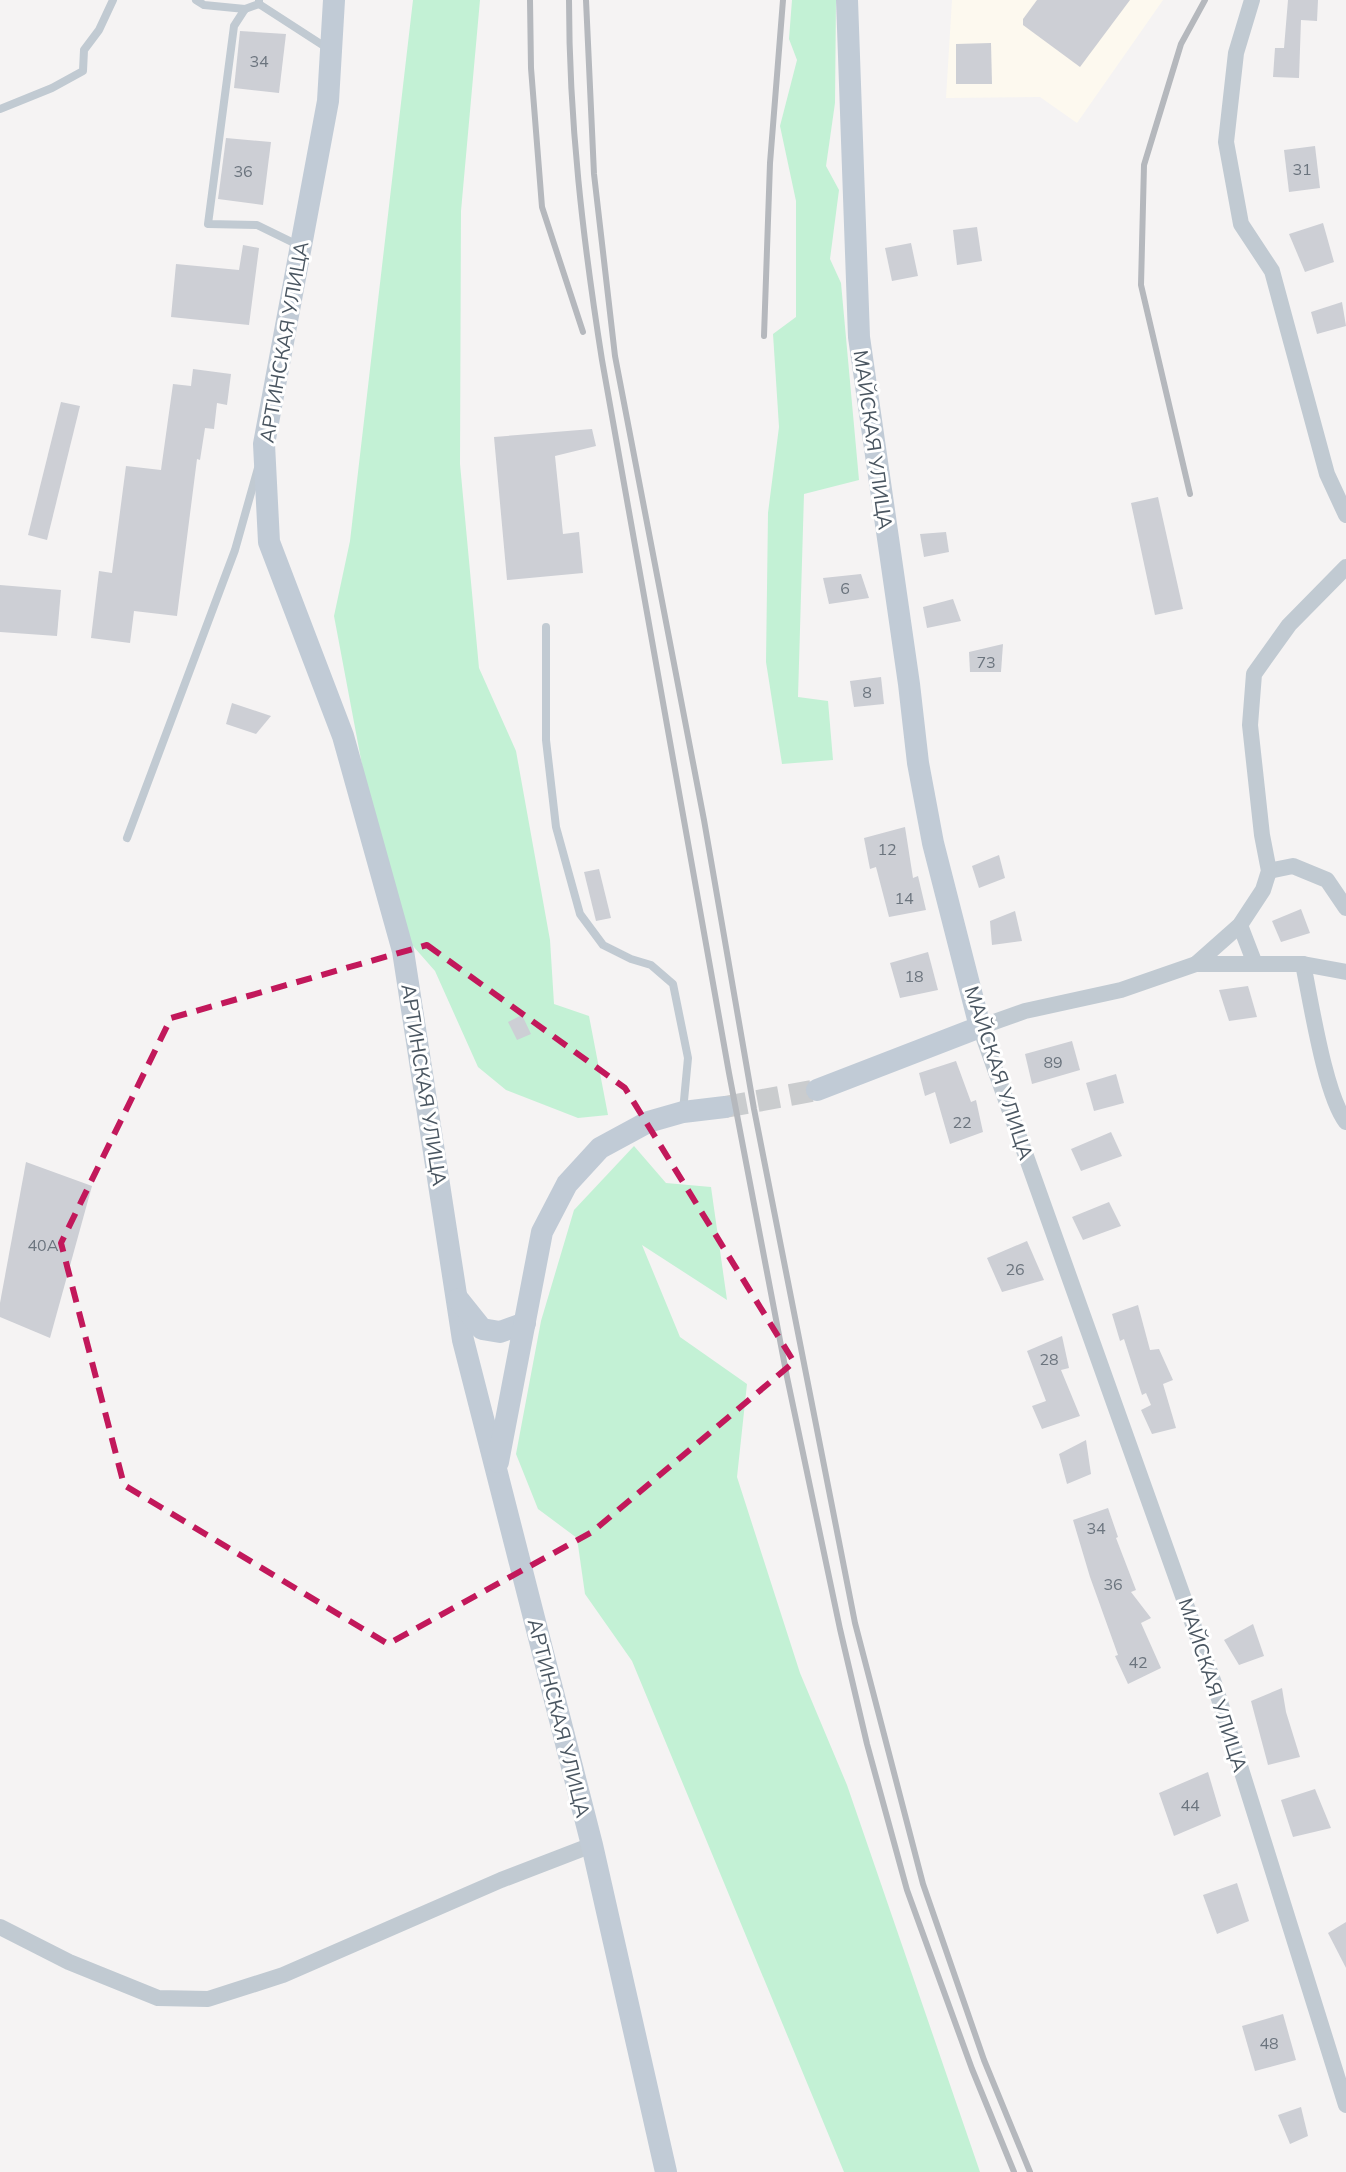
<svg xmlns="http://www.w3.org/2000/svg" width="1346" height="2172" viewBox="0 0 1346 2172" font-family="Mulish,sans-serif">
<rect width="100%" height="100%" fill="#f5f3f3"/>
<polygon fill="#fdf9ef" points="952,0 1163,0 1077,123 1040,97 946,98"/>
<g fill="#c3f1d5">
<polygon points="413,0 480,0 461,211 460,464 479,668 516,751 550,940 554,1004 589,1016 608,1115 578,1118 506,1090 478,1067 435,971 406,938 363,770 334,616 350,541"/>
<polygon points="792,0 836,0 835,103 826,166 839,190 830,259 841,283 859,480 804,494 798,697 828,701 833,760 782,764 766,662 768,513 779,427 773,334 796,317 796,201 780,126 797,60 789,39"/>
<polygon points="634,1146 666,1183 711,1187 727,1300 642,1245 680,1337 747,1384 737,1477 800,1673 847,1785 980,2172 844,2172 632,1661 585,1594 577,1538 538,1509 516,1454 541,1321 574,1210"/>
</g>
<g fill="#cdcfd5">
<polygon points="1037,0 1130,0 1080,67 1023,25 1023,19"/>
<polygon points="1288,0 1318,0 1317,21 1301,20 1299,78 1273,77 1275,48 1284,48"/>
<polygon points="240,31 286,34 279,93 234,88"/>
<polygon points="991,43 992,84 956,84 956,44"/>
<polygon points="226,138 271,142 263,205 218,199"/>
<polygon points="1315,146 1320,188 1289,192 1284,150"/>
<polygon points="1323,223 1334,262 1305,272 1289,234"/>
<polygon points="977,227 982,261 957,265 953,230"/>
<polygon points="911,243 918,276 892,281 885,248"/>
<polygon points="243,245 259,248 249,325 171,317 176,264 239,270"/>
<polygon points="1342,302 1346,326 1317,334 1311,312"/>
<polygon points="193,369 231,374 227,405 217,403 214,429 205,428 200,460 197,459 177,616 134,611 130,643 91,638 99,571 112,573 126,466 161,470 173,384 191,386"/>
<polygon points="61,402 80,406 47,540 28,535"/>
<polygon points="592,429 596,446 555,456 563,534 579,532 583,573 507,580 494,437"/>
<polygon points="1158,497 1183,609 1155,615 1131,503"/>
<polygon points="946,532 949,552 924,557 920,534"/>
<polygon points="861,574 869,598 829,604 823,578"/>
<polygon points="0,585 61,590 57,636 0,632"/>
<polygon points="953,599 961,621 927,628 923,607"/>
<polygon points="1003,644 1001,672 970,672 969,652"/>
<polygon points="881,677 884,704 854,707 850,681"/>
<polygon points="232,703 271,716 256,734 226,724"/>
<polygon points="905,827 913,878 918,876 926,910 889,917 876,867 870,869 864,838"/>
<polygon points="999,855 1005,878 979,888 972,866"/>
<polygon points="599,869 611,918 596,921 584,872"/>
<polygon points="1301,909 1310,933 1281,942 1272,921"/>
<polygon points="1015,911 1022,941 992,945 990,921"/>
<polygon points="928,952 938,990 900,998 890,963"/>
<polygon points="1248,986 1257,1017 1229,1021 1219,990"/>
<polygon points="522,1015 531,1034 517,1040 508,1022"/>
<polygon points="1072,1041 1080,1070 1032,1084 1025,1054"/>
<polygon points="956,1061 971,1102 976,1100 983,1132 950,1144 935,1092 925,1096 919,1073"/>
<polygon points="1116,1074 1124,1103 1094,1111 1086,1083"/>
<polygon points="1111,1132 1122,1156 1081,1171 1071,1149"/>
<polygon points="26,1162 92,1186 50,1338 0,1317 0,1303"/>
<polygon points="1109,1202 1121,1226 1083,1240 1072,1217"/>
<polygon points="1027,1241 1044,1280 1002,1292 987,1258"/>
<polygon points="1138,1305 1150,1350 1159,1349 1173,1380 1163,1384 1176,1428 1152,1434 1141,1410 1151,1405 1146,1393 1142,1395 1124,1339 1120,1341 1112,1314"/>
<polygon points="1062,1336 1069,1368 1061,1370 1080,1416 1042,1429 1032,1406 1046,1401 1027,1351"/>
<polygon points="1086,1440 1091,1474 1067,1484 1059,1454"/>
<polygon points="1108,1508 1118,1537 1116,1538 1136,1590 1131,1592 1151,1618 1141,1623 1161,1668 1128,1684 1115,1656 1118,1655 1090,1577 1073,1520"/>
<polygon points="1253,1624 1264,1656 1239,1665 1224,1640"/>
<polygon points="1282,1688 1286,1712 1300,1757 1268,1765 1251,1701"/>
<polygon points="1208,1772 1221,1816 1174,1836 1159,1793"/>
<polygon points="1315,1789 1331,1828 1293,1837 1281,1800"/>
<polygon points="1237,1883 1249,1921 1217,1934 1203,1895"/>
<polygon points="1346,1922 1346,1968 1328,1933"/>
<polygon points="1283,2014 1296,2060 1255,2071 1242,2026"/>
<polygon points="1301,2107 1308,2136 1290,2144 1278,2115"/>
</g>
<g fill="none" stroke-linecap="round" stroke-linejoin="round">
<polyline stroke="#caccce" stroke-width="22" stroke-dasharray="22 11" stroke-linecap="butt" points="725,1107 817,1090"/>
<g stroke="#c1cad2" stroke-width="8">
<polyline points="196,0 204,5 245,9"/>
<polyline points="259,0 259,4 327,48"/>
<polyline points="259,4 245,9 234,26 208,224 257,225 300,246"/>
<polyline points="0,109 52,88 83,71 84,50 99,30 113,0"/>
<polyline points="546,627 546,740 556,827 580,914 603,945 631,959 651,965 673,984 688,1058 683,1111"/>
<polyline points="127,838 235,550 258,468"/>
</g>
<g stroke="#c1cad2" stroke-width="16">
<polyline points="1252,0 1236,53 1226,142 1241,224 1272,271 1327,474 1346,515"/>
<polyline points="1269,871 1293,866 1327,880 1346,908"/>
<polyline points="1240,925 1255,964"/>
<polyline points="1196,964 1240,925 1263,890 1269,871 1262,835 1250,725 1254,674 1289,625 1346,567"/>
<path d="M 1303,964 C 1311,1002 1325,1095 1346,1122"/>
<polyline points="1346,972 1303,964 1196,964 1121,990 1025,1011 980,1027 1215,1686 1346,2105"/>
<polyline points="0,1927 69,1962 158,1998 208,1999 283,1975 501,1880 592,1845"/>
</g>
<g stroke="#c1cbd6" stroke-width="22">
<polyline points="334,0 328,101 264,444 269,542 343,736 403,951 463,1340 592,1845 666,2172"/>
<polyline points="817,1090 980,1027 933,843 918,763 909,684 859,337 847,0"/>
<polyline points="458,1299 482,1329 500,1332 525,1323"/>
<polyline points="498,1462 542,1232 567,1184 600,1148 648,1122 683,1112 725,1107"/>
</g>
<g stroke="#b5b8bd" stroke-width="6">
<polyline points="530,0 531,68 542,207 583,332"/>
<path d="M 569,0 C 569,121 583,240 602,360 L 729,1073 L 787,1377 L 840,1629 L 867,1744 L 907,1890 L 972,2069 L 1014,2172"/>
<polyline points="586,0 594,174 615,356 704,820 754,1109 855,1623 923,1884 984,2060 1030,2172"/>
<polyline points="764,336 770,163 783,0"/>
<polyline points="1190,494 1141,285 1144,165 1181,44 1205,0"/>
</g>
</g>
<path fill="none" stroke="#c2185b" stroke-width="6" stroke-dasharray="16 10" stroke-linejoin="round" d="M 427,945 L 625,1088 L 794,1362 L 592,1532 L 388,1644 L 124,1485 L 61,1243 L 171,1018 Z"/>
<g text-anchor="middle" stroke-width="6" stroke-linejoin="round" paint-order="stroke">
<g font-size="16" fill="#6b747e">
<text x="259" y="67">34</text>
<text x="1302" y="175">31</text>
<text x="243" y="177">36</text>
<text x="845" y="594">6</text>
<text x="986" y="668">73</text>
<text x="867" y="698">8</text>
<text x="887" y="855">12</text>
<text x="904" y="904">14</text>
<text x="914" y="982">18</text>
<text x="1053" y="1068">89</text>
<text x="962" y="1128">22</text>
<text x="43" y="1251">40А</text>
<text x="1015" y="1275">26</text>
<text x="1049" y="1365">28</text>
<text x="1096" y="1534">34</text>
<text x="1113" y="1590">36</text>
<text x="1138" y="1668">42</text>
<text x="1190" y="1811">44</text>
<text x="1269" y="2049">48</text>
</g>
<g font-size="20" fill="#4a5661" stroke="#fff">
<text transform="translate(284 342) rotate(-80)" y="7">АРТИНСКАЯ УЛИЦА</text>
<text transform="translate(873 440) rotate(82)" y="7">МАЙСКАЯ УЛИЦА</text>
<text transform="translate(999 1073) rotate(72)" y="7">МАЙСКАЯ УЛИЦА</text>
<text transform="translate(424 1085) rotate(81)" y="7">АРТИНСКАЯ УЛИЦА</text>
<text transform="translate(1213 1685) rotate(72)" y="7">МАЙСКАЯ УЛИЦА</text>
<text transform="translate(559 1718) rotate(76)" y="7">АРТИНСКАЯ УЛИЦА</text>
</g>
</g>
</svg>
